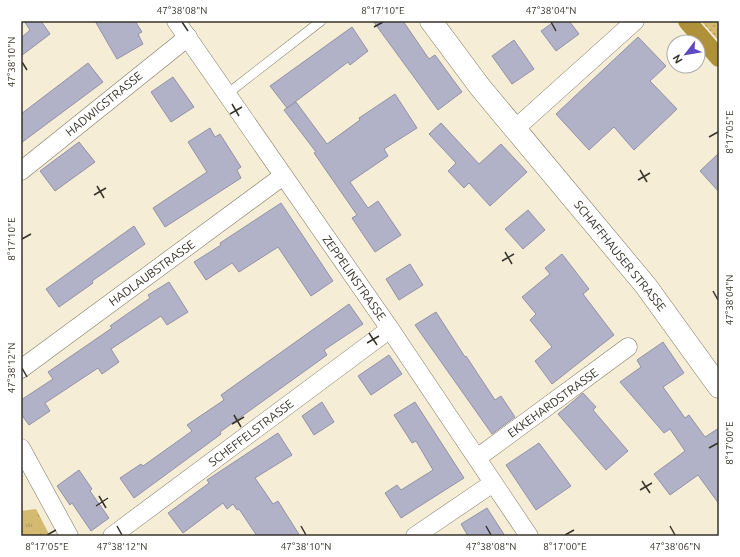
<svg xmlns="http://www.w3.org/2000/svg" width="740" height="557" viewBox="0 0 740 557" font-family="Ubuntu,sans-serif">
<defs>
<pattern id="park-tufts" width="24" height="20" patternUnits="userSpaceOnUse"><rect width="24" height="20" fill="#d4b971"/><path d="M3 7l-1-3M5 7V3M7 7l1-3M15 17l-1-3M17 17v-4M19 17l1-3" fill="none" stroke="#ad975d"/></pattern>
<pattern id="garden-dots" width="8" height="8" patternUnits="userSpaceOnUse"><rect width="8" height="8" fill="#d4b971"/><path d="M2 2h.1M6 6h.1" fill="none" stroke="#ad975d" stroke-width="1.8" stroke-linecap="round"/></pattern>
</defs>
<rect width="100%" height="100%" fill="#f6edd6"/>
<polygon fill="url(#park-tufts)" points="36,509 50,536 21,536 21,511"/>
<polygon fill="url(#garden-dots)" points="701,21 719,21 719,41"/>
<g fill="none" stroke-linecap="round" stroke-linejoin="round">
<polyline stroke="#af913a" stroke-width="18" points="687,21 719,58"/>
</g>
<g fill="#b1b1c7" stroke="#9292a8">
<polygon points="24,21 41,21 50,34 21,56 21,38 30,30"/>
<polygon points="95,21 135,21 142,32 138,34 143,44 117,59"/>
<polygon points="373,21 403,21 429,59 435,55 462,92 438,110"/>
<polygon points="555,21 569,21 579,34 556,51 541,31"/>
<polygon points="352,27 368,51 350,65 348,62 287,108 270,86"/>
<polygon points="638,37 666,66 650,81 677,109 634,150 614,127 589,150 556,114"/>
<polygon points="514,40 534,69 512,84 492,56"/>
<polygon points="88,63 103,82 21,143 21,114"/>
<polygon points="173,77 194,107 171,122 151,92"/>
<polygon points="395,94 417,128 384,149 388,156 350,182 368,208 378,201 401,235 375,252 352,218 357,215 314,153 316,152 284,110 296,102 327,144 360,120 359,118"/>
<polygon points="441,123 479,164 501,144 527,172 490,206 469,183 464,188 448,171 456,163 429,134"/>
<polygon points="210,128 215,137 220,134 241,167 237,170 241,178 165,227 153,208 207,172 188,142"/>
<polygon points="79,142 95,162 55,191 40,171"/>
<polygon points="719,153 719,192 700,171"/>
<polygon points="281,203 333,281 311,296 278,247 239,272 232,263 206,280 194,262 221,245 220,243"/>
<polygon points="528,210 545,230 523,249 505,229"/>
<polygon points="134,226 145,244 92,281 93,283 59,307 46,289"/>
<polygon points="562,254 589,289 583,294 614,335 552,384 535,361 552,347 530,320 536,314 522,297 550,274 545,268"/>
<polygon points="410,264 423,285 399,300 386,279"/>
<polygon points="169,282 188,312 167,325 161,316 111,349 119,362 102,374 98,368 45,403 50,411 29,425 21,414 21,400 53,379 48,372 112,328 110,326 150,298 148,295"/>
<polygon points="349,304 363,324 324,350 327,355 220,432 221,434 134,498 120,478 141,464 143,466 192,431 187,425 224,400 221,395"/>
<polygon points="436,312 465,357 466,356 495,400 501,396 515,417 492,434 415,325"/>
<polygon points="663,342 684,373 663,387 685,418 689,415 705,437 719,428 719,504 698,475 670,495 654,474 685,451 670,429 664,433 620,382 641,367 637,360"/>
<polygon points="389,355 402,374 371,395 358,376"/>
<polygon points="583,393 596,407 593,410 628,451 606,470 558,414"/>
<polygon points="322,402 334,422 314,435 302,416"/>
<polygon points="415,402 464,478 401,518 385,493 397,485 401,490 433,470 416,441 412,443 394,415"/>
<polygon points="278,433 292,455 255,478 273,504 278,501 300,536 257,536 239,509 237,510 233,504 227,509 223,503 183,533 168,513 209,483 207,480"/>
<polygon points="539,443 571,486 536,510 506,465"/>
<polygon points="79,470 92,489 90,491 109,518 91,531 72,503 70,505 57,486"/>
<polygon points="487,508 505,536 468,536 461,524"/>
</g>
<g fill="none" stroke-linecap="round" stroke-linejoin="round">
<g stroke="#7e7662" stroke-width="10">
<polyline id="lane" points="227,94 321,21"/>
</g>
<g stroke="#7e7662" stroke-width="19">
<g id="street">
<polyline points="176,21 390,329 529,536"/>
<polyline points="516,128 635,21"/>
<polyline points="21,171 188,37"/>
<polyline points="21,369 283,176"/>
<polyline points="21,448 69,536"/>
<polyline points="477,458 628,347"/>
<polyline points="112,536 390,329"/>
<polyline points="415,536 493,483"/>
</g>
</g>
<g stroke="#7e7662" stroke-width="23">
<polyline id="secondary" points="431,21 480,87 646,286 719,387"/>
</g>
<use href="#lane" stroke="#fff" stroke-width="9"/>
<use href="#street" stroke="#fff" stroke-width="18"/>
<use href="#secondary" stroke="#fff" stroke-width="22"/>
</g>
<path fill="none" stroke="#36332a" stroke-width="1.5" d="M 182,22 L 188,31M 551,22 L 556,31M 374,27 L 383,22M 22,62 L 27,70M 232,104 L 239,116M 230,114 L 242,107M 709,137 L 718,132M 640,170 L 647,182M 638,180 L 650,173M 97,186 L 104,198M 94,195 L 106,188M 22,239 L 31,234M 505,252 L 512,264M 502,261 L 514,254M 713,291 L 718,300M 369,333 L 377,345M 367,343 L 379,336M 22,368 L 27,377M 234,415 L 241,427M 232,424 L 244,417M 709,448 L 718,443M 642,481 L 650,493M 640,490 L 652,483M 99,496 L 106,508M 96,506 L 108,498M 117,526 L 122,535M 301,526 L 306,535M 486,526 L 491,535M 670,526 L 675,535M 47,535 L 56,530M 565,535 L 574,530"/>
<g text-anchor="middle" stroke-width="3" stroke-linejoin="round" paint-order="stroke">
<g font-size="12" fill="#36332a" stroke="#fff">
<text transform="translate(104 104) rotate(-39)" y="4">HADWIGSTRASSE</text>
<text transform="translate(620 256) rotate(51)" y="4">SCHAFFHAUSER STRASSE</text>
<text transform="translate(152 273) rotate(-36)" y="4">HADLAUBSTRASSE</text>
<text transform="translate(354 278) rotate(55)" y="4">ZEPPELINSTRASSE</text>
<text transform="translate(553 403) rotate(-36)" y="4">EKKEHARDSTRASSE</text>
<text transform="translate(251 433) rotate(-37)" y="4">SCHEFFELSTRASSE</text>
</g>
</g>
<rect width="740" height="557" fill="none" stroke="#ffffff" stroke-width="44"/>
<g transform="translate(686 54) rotate(239)"><circle r="19" fill="#ffffff" stroke="#afadaa"/>
<path d="M0-3L7 15L0 10L-7 15Z" fill="#5d4ac2"/>
<text y="-6" font-size="11" font-weight="bold" text-anchor="middle" fill="#36332a">N</text>
</g>
<rect x="22" y="22" width="696" height="513" fill="none" stroke="#36332a" stroke-width="1.5"/>
<g font-size="10" text-anchor="middle" fill="#36332a">
<text x="182" y="14">47°38'08"N</text>
<text x="383" y="14">8°17'10"E</text>
<text x="551" y="14">47°38'04"N</text>
<text transform="translate(11 62) rotate(-90)" y="4">47°38'10"N</text>
<text transform="translate(729 132) rotate(-90)" y="4">8°17'05"E</text>
<text transform="translate(11 239) rotate(-90)" y="4">8°17'10"E</text>
<text transform="translate(729 300) rotate(-90)" y="4">47°38'04"N</text>
<text transform="translate(11 368) rotate(-90)" y="4">47°38'12"N</text>
<text transform="translate(729 443) rotate(-90)" y="4">8°17'00"E</text>
<text x="47" y="550">8°17'05"E</text>
<text x="122" y="550">47°38'12"N</text>
<text x="306" y="550">47°38'10"N</text>
<text x="491" y="550">47°38'08"N</text>
<text x="565" y="550">8°17'00"E</text>
<text x="675" y="550">47°38'06"N</text>
</g>
</svg>
